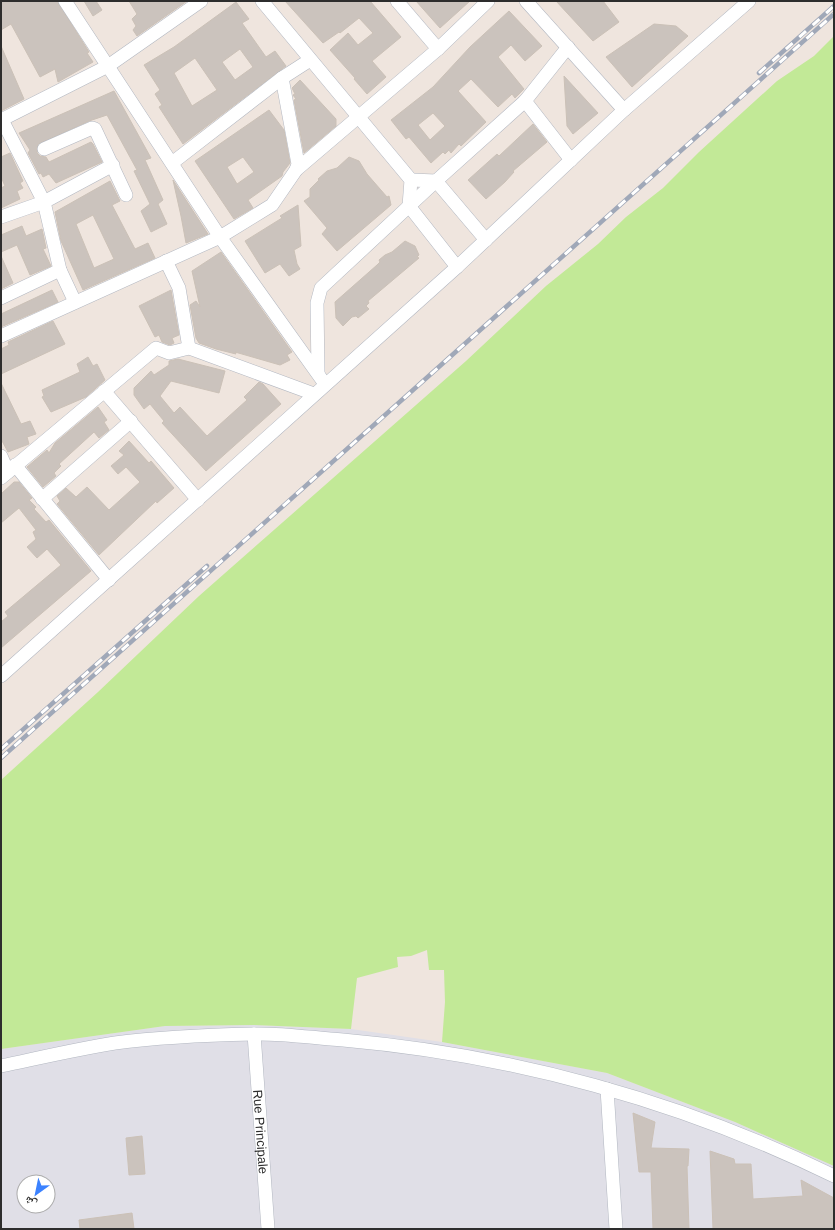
<svg xmlns="http://www.w3.org/2000/svg" width="835" height="1230" viewBox="0 0 835 1230" font-family="Helvetica,'Noto Naskh Arabic',sans-serif">
<rect width="100%" height="100%" fill="#efe5de"/>
<path fill="#e0dfe7" fill-rule="evenodd" d="M 254,1025 L 351,1029 L 442,1042 L 607,1073 L 735,1122 L 834,1166 L 834,1229 L 1,1229 L 1,1049 L 165,1026 ZM 24,1182 L 48,1182 L 48,1206 L 24,1206 Z"/>
<polygon fill="#c2e997" points="834,36 834,1166 735,1122 607,1073 442,1042 445,1002 444,970 429,970 427,950 411,956 397,957 398,967 357,978 351,1029 254,1025 165,1026 1,1049 1,780 98,692 199,596 466,361 546,286 598,244 626,217 663,188 699,152 777,81 814,56"/>
<g fill="#cbc3bd" stroke="#cbc1b7" fill-rule="evenodd">
<polygon points="1,1 57,1 89,52 87,53 93,62 58,82 55,69 40,77 11,24 1,30"/>
<polygon points="84,1 96,1 102,10 93,16"/>
<polygon points="129,1 187,1 137,36 133,30 136,26 132,19 137,14"/>
<polygon points="285,1 370,1 401,37 372,61 386,77 367,94 354,79 355,78 330,50 348,33 358,45 373,33 359,18 340,33 339,32 323,43"/>
<polygon points="416,1 470,1 440,28"/>
<polygon points="556,1 603,1 619,22 593,41"/>
<path d="M 236,2 L 249,19 L 242,23 L 266,57 L 275,51 L 286,66 L 183,144 L 159,107 L 162,105 L 155,94 L 160,90 L 144,65 L 174,47 ZM 240,49 L 253,67 L 235,80 L 222,62 ZM 195,58 L 217,90 L 192,106 L 174,73 Z"/>
<path d="M 509,11 L 542,46 L 525,61 L 511,45 L 498,57 L 524,89 L 515,98 L 512,94 L 498,107 L 471,79 L 458,91 L 486,122 L 461,146 L 459,144 L 451,153 L 449,150 L 445,154 L 443,152 L 431,163 L 409,137 L 406,139 L 391,120 L 433,87 L 470,47 ZM 433,113 L 445,126 L 430,140 L 418,125 Z"/>
<polygon points="654,24 676,26 688,36 632,87 606,57"/>
<polygon points="1,46 24,99 1,111"/>
<polygon points="564,76 598,113 573,134 567,126"/>
<polygon points="300,80 336,119 336,126 304,153 294,100 296,99 293,95 295,94 292,88"/>
<polygon points="114,91 151,158 145,160 163,200 158,204 167,224 151,232 141,211 150,204 134,171 137,170 107,115 89,121 38,144 37,153 40,156 46,157 49,162 91,142 93,144 102,162 56,183 49,174 43,177 41,173 39,174 28,153 30,150 19,133"/>
<path d="M 269,110 L 284,130 L 290,163 L 283,172 L 282,176 L 248,200 L 253,208 L 234,219 L 195,161 ZM 243,157 L 254,172 L 237,184 L 227,167 Z"/>
<polygon points="533,124 547,142 513,171 514,172 505,182 486,199 468,180 497,154 499,156"/>
<polygon points="10,153 23,181 20,183 23,188 17,191 20,199 1,208 1,188 5,186 1,177 1,157"/>
<polygon points="349,157 359,161 367,174 387,197 389,196 391,205 337,251 322,234 327,228 304,201 310,197 310,189 319,180 318,179 327,171 337,168"/>
<polygon points="173,180 208,234 186,243 181,216"/>
<path d="M 110,181 L 120,201 L 112,205 L 135,249 L 148,243 L 155,258 L 83,290 L 61,241 L 55,212 ZM 93,215 L 114,259 L 94,268 L 76,224 Z"/>
<polygon points="298,205 301,246 294,250 297,264 300,269 289,276 280,264 265,273 245,241 282,218 280,216"/>
<polygon points="22,226 26,236 42,229 46,248 43,249 51,266 30,275 17,245 1,252 1,235"/>
<polygon points="405,241 415,246 419,255 417,257 419,258 368,301 369,303 366,306 369,309 358,318 356,316 352,317 343,326 336,318 335,302 377,265 380,262 379,260 385,255 392,252"/>
<polygon points="221,252 292,352 287,355 290,360 280,365 235,352 236,354 216,349 199,343 196,338 190,305 196,301 200,307 192,271"/>
<polygon points="1,256 13,283 1,289"/>
<polygon points="52,290 58,302 1,327 1,314"/>
<polygon points="171,290 179,335 172,338 174,343 170,345 162,342 159,335 155,337 139,306"/>
<polygon points="53,321 65,344 1,374 1,349 9,345 8,342"/>
<polygon points="88,357 93,366 97,364 105,380 86,397 51,412 42,397 44,396 42,390 80,372 77,364"/>
<polygon points="178,359 225,371 219,393 171,381 160,396 174,413 180,407 207,436 247,400 244,397 259,382 263,384 281,404 206,471 162,423 164,421 150,404 144,409 134,395 134,388 151,371 154,375 169,365 169,361"/>
<polygon points="1,383 21,424 30,421 36,434 27,437 29,444 8,452 1,439"/>
<polygon points="98,407 107,420 104,422 109,430 99,438 94,432 59,464 61,466 54,473 56,476 43,487 27,467 47,450 49,453 55,443"/>
<polygon points="129,441 149,463 151,461 174,488 157,503 156,501 99,555 57,504 60,501 57,496 66,488 76,497 87,487 109,510 140,482 126,467 118,474 111,466 124,455 119,451"/>
<polygon points="14,482 19,482 32,498 29,500 36,507 34,509 46,522 49,520 91,571 1,648 1,622 8,616 5,612 61,565 47,549 37,558 27,547 36,539 33,532 36,530 19,508 1,523 1,494"/>
<polygon points="633,1113 655,1122 651,1148 689,1149 688,1166 687,1166 689,1229 653,1229 651,1172 639,1172"/>
<polygon points="142,1136 145,1174 129,1175 126,1138"/>
<polygon points="710,1151 734,1159 735,1164 751,1164 753,1199 803,1196 801,1180 834,1198 834,1229 713,1229"/>
<polygon points="132,1213 134,1229 80,1229 79,1220"/>
</g>
<g fill="none" stroke-linecap="round" stroke-linejoin="round">
<g stroke="#b2b7c1" stroke-width="14">
<g id="minor">
<polyline points="65,1 220,237 325,384"/>
<polyline points="262,1 411,180 409,206 457,267"/>
<polyline points="397,1 438,49"/>
<polyline points="526,1 624,110"/>
<polyline points="282,78 298,164 296,170"/>
<polyline points="525,101 571,160"/>
<polyline points="1,120 108,66 201,1"/>
<polyline points="2,120 44,202 60,270 75,302"/>
<polyline points="44,149 92,128 95,129 126,195"/>
<polyline points="172,163 282,78 310,60"/>
<polyline points="411,180 436,181 486,240"/>
<polyline points="1,217 44,202 113,165"/>
<polyline points="166,261 179,288 189,348"/>
<polyline points="1,298 60,270"/>
<polyline points="1,336 220,237 272,205 296,170 438,49 488,1"/>
<polyline points="318,373 317,303 321,288 436,181 525,101 568,47"/>
<polyline points="104,391 198,500"/>
<polyline points="1,456 8,472"/>
<polyline points="15,465 109,580"/>
<polyline points="1,478 156,348 169,353 189,348 314,394"/>
<polyline points="42,499 131,421"/>
<polyline points="1,676 457,267 624,110 749,1"/>
<path id="s1" d="M 254,1034 L 268,1229"/>
<path d="M 1,1066 C 39,1058 77,1049 115,1043 C 160,1037 207,1035 253,1034 C 282,1033 313,1038 343,1040 C 513,1055 681,1101 834,1176"/>
<polyline points="607,1089 616,1229"/>
</g>
</g>
<use href="#minor" stroke="#fff" stroke-width="13"/>
<g stroke="#a0a8b8" stroke-width="4.5">
<g id="rail">
<polyline points="759,73 834,6"/>
<polyline points="1,749 207,566"/>
<polyline points="1,758 834,14"/>
</g>
</g>
<use href="#rail" stroke="#fff" stroke-width="3" stroke-dasharray="9" stroke-linecap="butt"/>
</g>
<g text-anchor="middle" stroke-width="3" stroke-linejoin="round" paint-order="stroke">
<g font-size="13" fill="#2d2d2d" stroke="#fff">
<text dy="5" stroke="none"><textPath href="#s1" startOffset="98">Rue Principale</textPath></text>
</g>
</g>
<rect width="835" height="1230" fill="none" stroke="#2d2d2d" stroke-width="4"/>
<g transform="translate(36 1194) rotate(213)"><circle r="19" fill="#ffffff" stroke="#ababab"/>
<path d="M0-3L7 15L0 10L-7 15Z" fill="#3b82ff"/>
<text y="-6" font-size="11" font-weight="bold" text-anchor="middle" fill="#2d2d2d">ش</text>
</g>
</svg>
